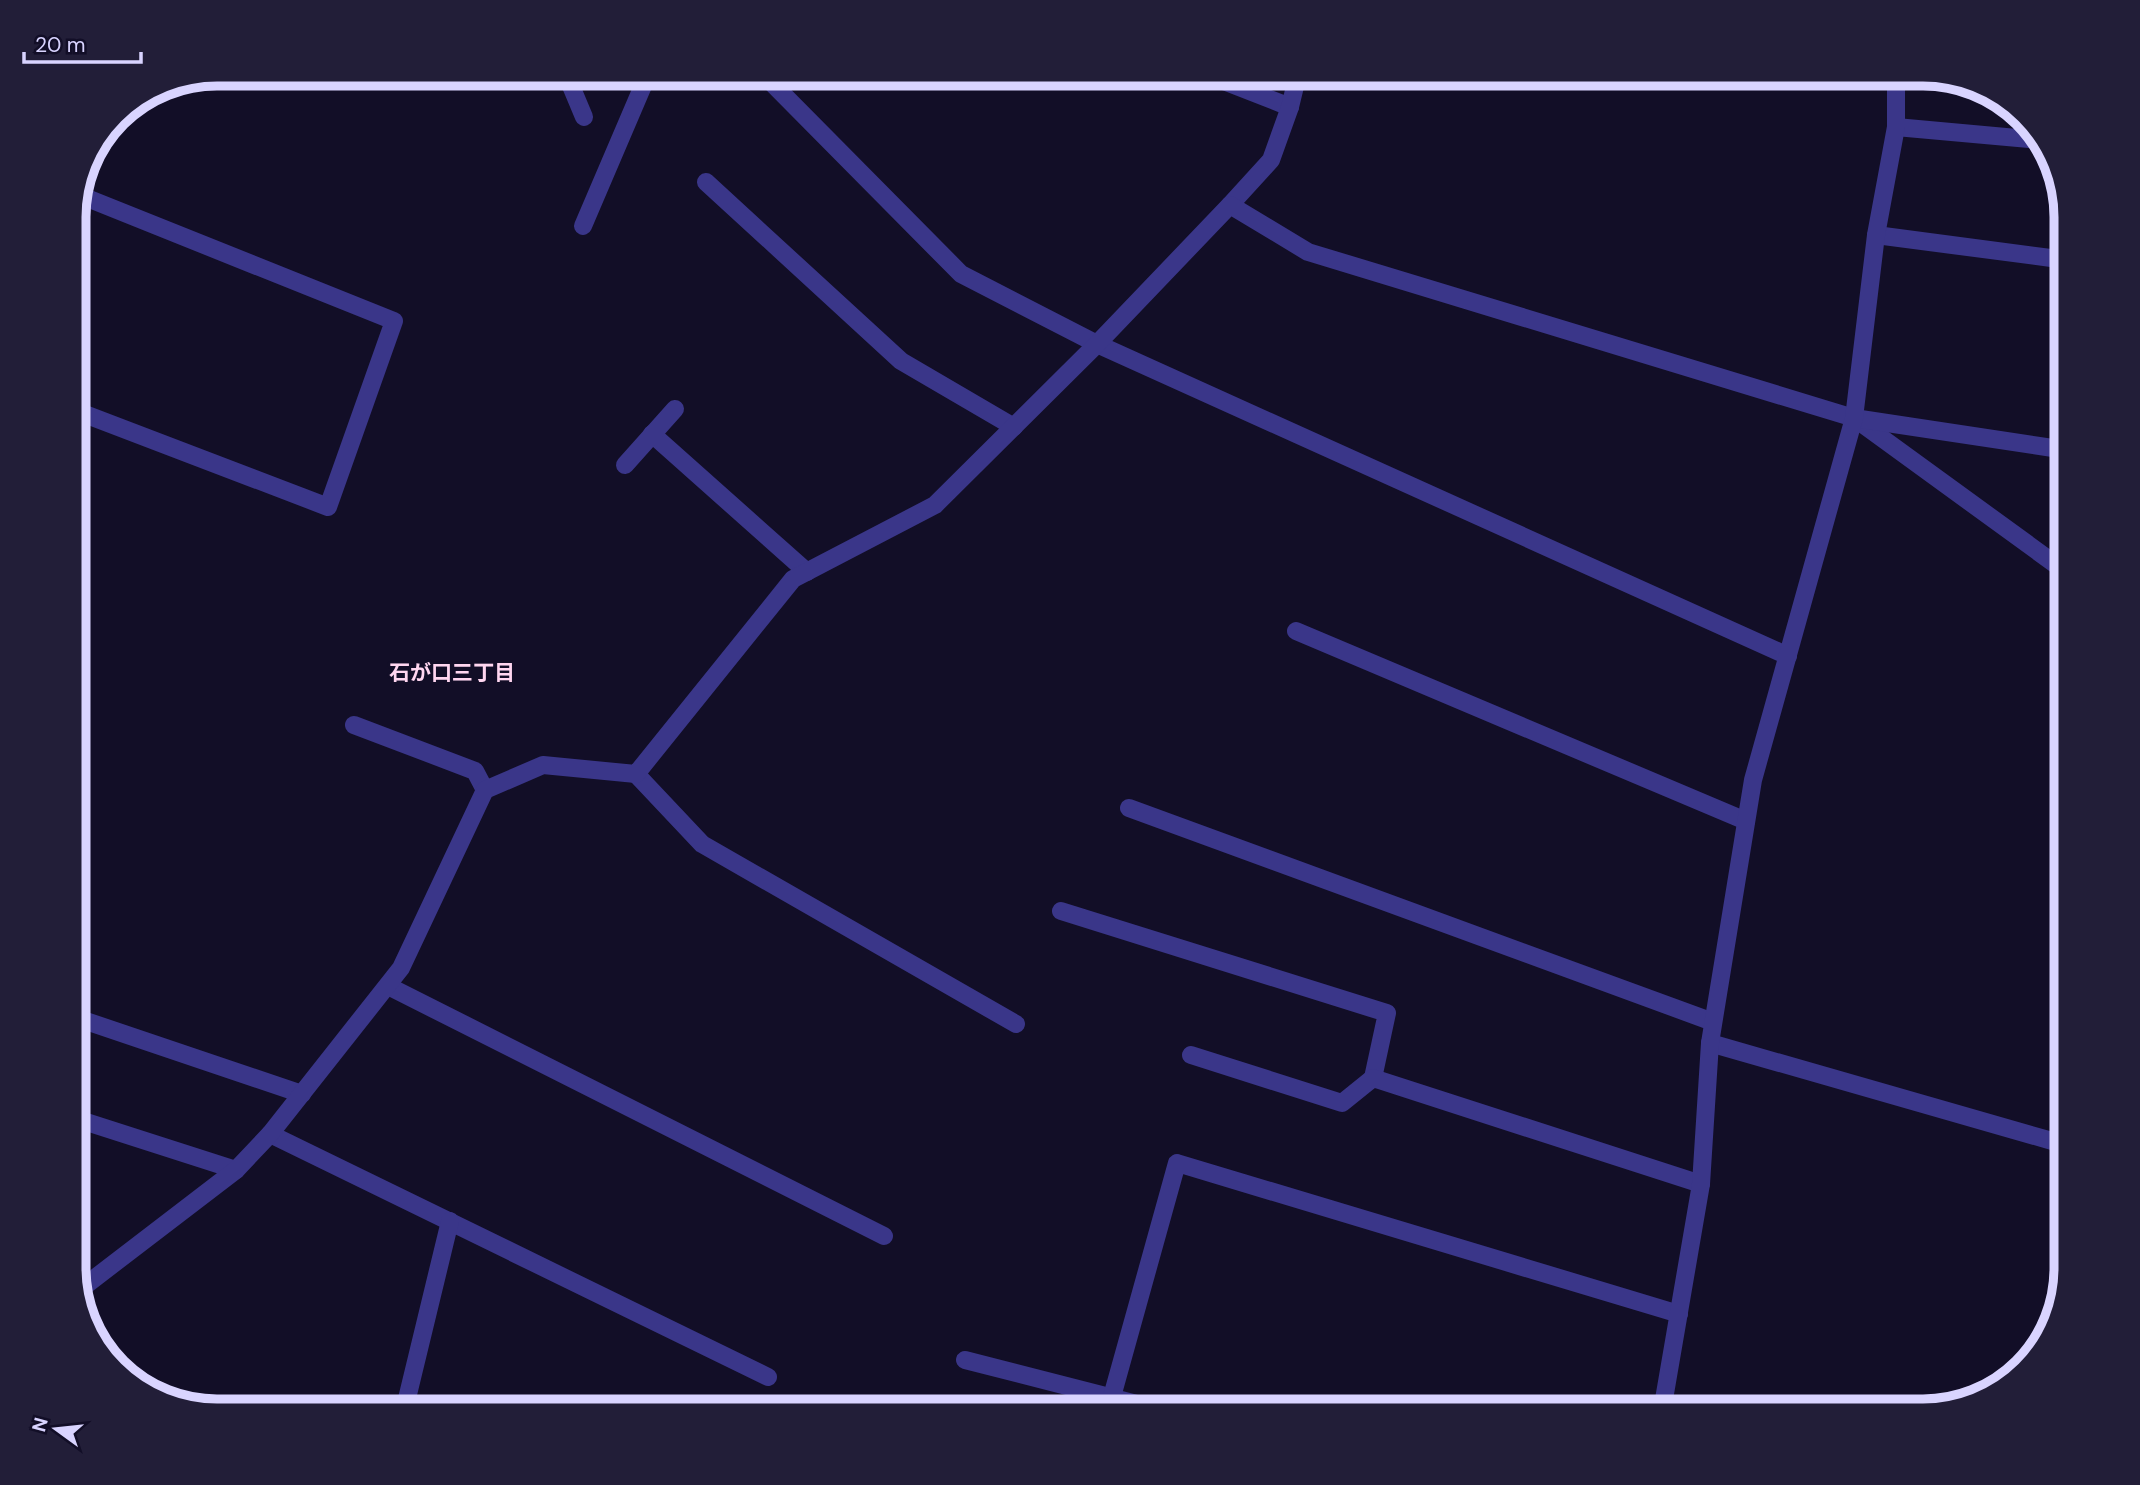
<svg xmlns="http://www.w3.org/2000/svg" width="2140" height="1485" viewBox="0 0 2140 1485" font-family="'DM Sans','Noto Sans JP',sans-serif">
<rect width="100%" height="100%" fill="#120e27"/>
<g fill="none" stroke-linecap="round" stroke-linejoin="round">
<g stroke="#3a3689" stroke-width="18">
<polyline points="566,74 584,117"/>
<polyline points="763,74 961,274 1097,344 1788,656"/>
<polyline points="1206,74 1290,107"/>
<polyline points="1896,127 2040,140"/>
<polyline points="706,182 901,361 1014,427"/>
<polyline points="1230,205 1271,160 1290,107 1298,74"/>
<polyline points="583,226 648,74"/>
<polyline points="1876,235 2066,260"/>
<polyline points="74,410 328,507 394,321 77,194"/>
<polyline points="1857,420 2066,572"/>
<polyline points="652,434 807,572"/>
<polyline points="625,465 675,409"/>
<polyline points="1296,631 1746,821"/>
<polyline points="354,725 475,771 485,790"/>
<polyline points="636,774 702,844 1016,1024"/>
<polyline points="1129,808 1713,1022"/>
<polyline points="1061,911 1387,1013 1373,1078"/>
<polyline points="388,986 884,1236"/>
<polyline points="74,1017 302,1094"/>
<polyline points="1710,1043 2066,1145"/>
<polyline points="1191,1055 1342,1103 1373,1078 1701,1184"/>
<polyline points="74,1118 236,1170"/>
<polyline points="270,1134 768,1377"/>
<polyline points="78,1291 236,1170 270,1134 401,968 485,790 543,765 636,774 793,579 935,505 1097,344 1230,205 1308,252 1854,418 2066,450"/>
<polyline points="965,1360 1164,1411"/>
<polyline points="404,1411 450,1221"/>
<polyline points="1108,1411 1177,1163 1679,1314"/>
<polyline points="1662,1411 1701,1184 1710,1043 1753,780 1854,418 1876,235 1896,127 1896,74"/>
</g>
</g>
<g text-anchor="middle" stroke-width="5" stroke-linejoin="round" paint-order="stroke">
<g font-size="21" font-weight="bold" fill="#ffd6f0" stroke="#120e27">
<text x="452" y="680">石が口三丁目</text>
</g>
</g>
<path d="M0 0H2140V1485H0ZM217 86H1923A131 131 0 0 1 2054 217V1268A131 131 0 0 1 1923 1399H217A131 131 0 0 1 86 1268V217A131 131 0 0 1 217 86Z" fill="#221e38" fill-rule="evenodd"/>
<path fill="none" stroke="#d9d4ff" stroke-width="9" d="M217 86H1923A131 131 0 0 1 2054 217V1268A131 131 0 0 1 1923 1399H217A131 131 0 0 1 86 1268V217A131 131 0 0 1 217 86Z"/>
<g transform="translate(56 1429) rotate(285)" stroke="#120e27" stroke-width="5" paint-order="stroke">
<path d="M0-5L12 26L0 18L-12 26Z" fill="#d9d4ff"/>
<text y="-10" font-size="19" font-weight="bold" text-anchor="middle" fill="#d9d4ff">N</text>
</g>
<path d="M24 52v10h117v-10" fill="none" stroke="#d9d4ff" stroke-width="3.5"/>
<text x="35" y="52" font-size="21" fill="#d9d4ff" stroke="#120e27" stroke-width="5" paint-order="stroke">20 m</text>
</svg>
